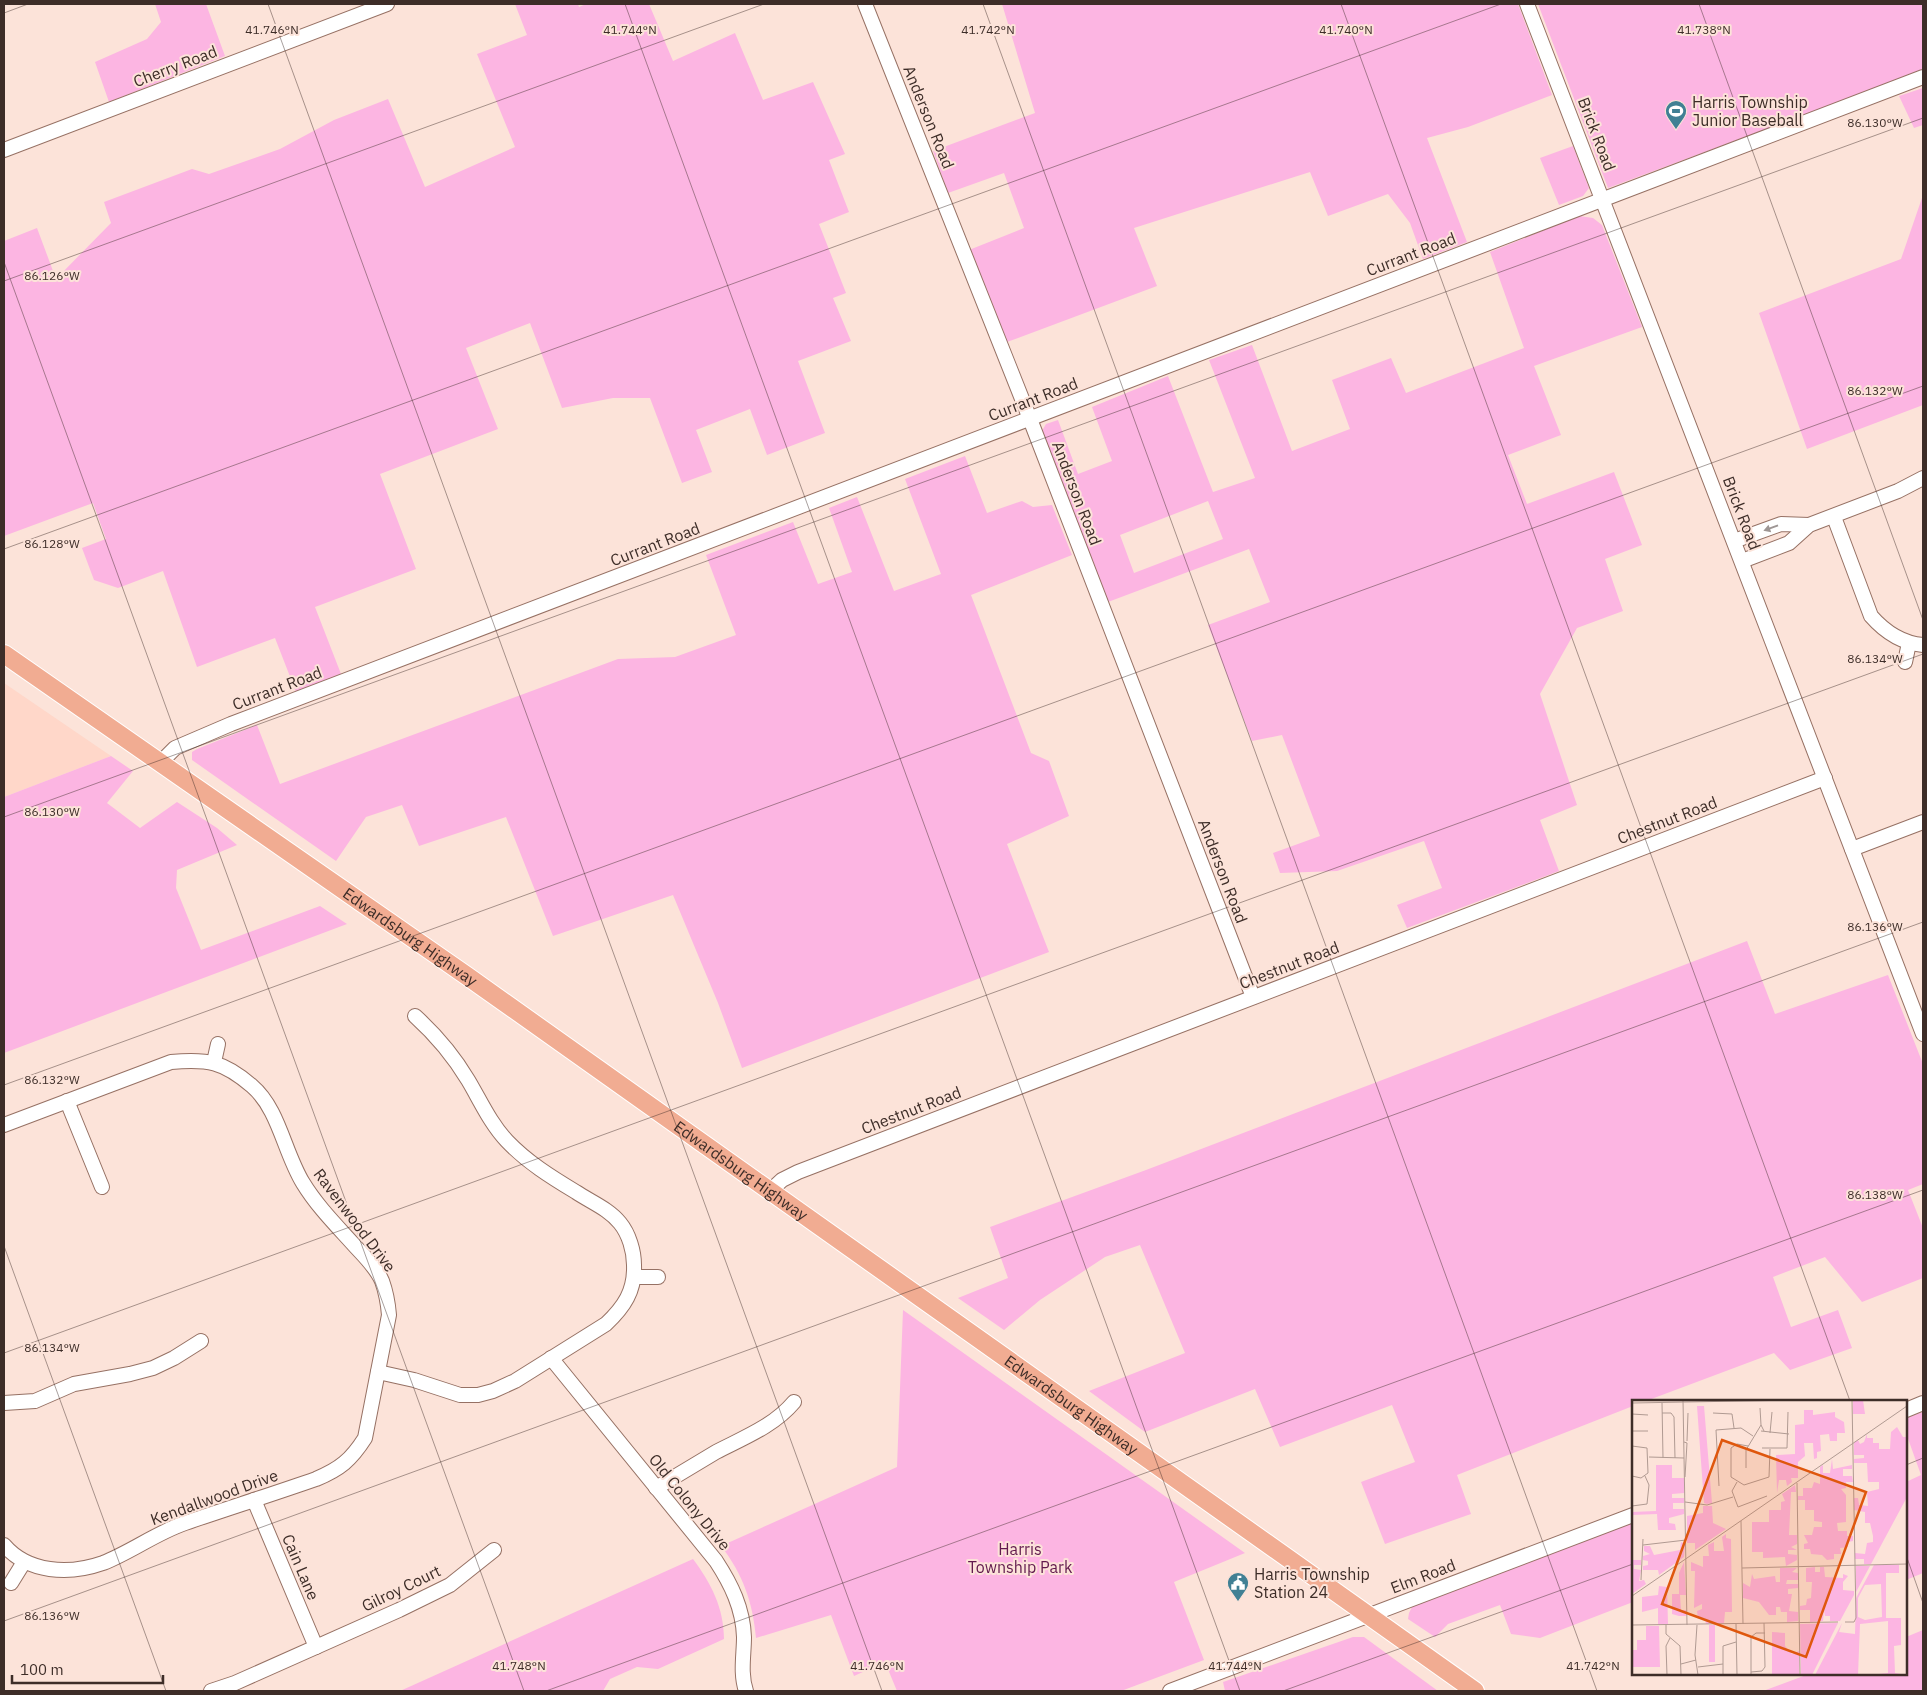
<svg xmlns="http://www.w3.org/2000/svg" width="1927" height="1695" viewBox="0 0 1927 1695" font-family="'IBM Plex Sans',sans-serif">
<rect width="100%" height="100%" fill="#fce3d9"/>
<polygon fill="#ffd7c9" points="4,683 111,756 4,797"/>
<g fill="#fcb5e2" fill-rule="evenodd">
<polygon points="155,4 206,4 225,56 109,102 95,62 147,39 161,22"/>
<polygon points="515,4 578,4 579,7 586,4 649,4 673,61 735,33 763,100 813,82 845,154 829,160 849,212 819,224 846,293 833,298 851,341 798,361 825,433 767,455 750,409 696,430 712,472 682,483 650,398 613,398 562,408 530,323 466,348 498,429 380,474 416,569 315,607 341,674 296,692 275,638 197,667 163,571 118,588 94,580 82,548 106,539 93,503 4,536 4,241 37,228 56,279 111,223 104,202 192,169 209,174 280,149 334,120 388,99 425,187 515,147 477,54 527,35"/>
<polygon points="1002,4 1518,4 1552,95 1468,127 1427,138 1467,242 1423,259 1410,223 1388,194 1328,216 1310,172 1134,228 1157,286 1007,342 969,250 1024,228 1004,173 948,193 933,151 1035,113"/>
<polygon points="1538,4 1923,4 1923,71 1608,188"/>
<polygon points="1923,88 1923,125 1914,128 1899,96"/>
<polygon points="1573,146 1589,188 1583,196 1559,205 1540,158"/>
<polygon points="1923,195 1923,405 1807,449 1759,313 1901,259"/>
<path d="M 1579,216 L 1593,218 L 1602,225 L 1642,327 L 1534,366 L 1561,435 L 1508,455 L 1527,504 L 1614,472 L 1642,545 L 1605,559 L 1623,611 L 1577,628 L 1540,694 L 1577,805 L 1540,820 L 1559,871 L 1407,928 L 1397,905 L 1442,888 L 1424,841 L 1337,871 L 1280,873 L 1273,853 L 1320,836 L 1282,735 L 1252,741 L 1208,625 L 1270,602 L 1249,549 L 1108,602 L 1042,431 L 1046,424 L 1058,420 L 1078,474 L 1112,461 L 1092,407 L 1168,376 L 1213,492 L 1255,478 L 1209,360 L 1252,345 L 1292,451 L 1350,429 L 1332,380 L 1391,358 L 1406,393 L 1524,348 L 1490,252 ZM 1208,501 L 1223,539 L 1134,573 L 1120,535 Z"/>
<polygon points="965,456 987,513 1022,501 1033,507 1052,505 1072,555 971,595 1031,753 1049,761 1069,816 1007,844 1049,952 742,1068 718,1003 673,895 553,936 506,817 419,846 402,805 366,817 336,861 192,760 192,752 197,749 257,725 280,784 618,659 675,657 736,635 706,555 793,522 818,584 852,572 829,508 857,497 894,591 941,574 905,479"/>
<polygon points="111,756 133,771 107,803 140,828 177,802 217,828 237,845 177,870 176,888 201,950 320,906 347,924 4,1053 4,797"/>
<polygon points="1747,941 1775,1014 1888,975 1923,1064 1923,1184 1908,1190 1923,1228 1923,1278 1862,1302 1825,1257 1773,1277 1791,1327 1838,1310 1852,1348 1790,1370 1774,1353 1646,1401 1633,1401 1633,1406 1457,1475 1471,1514 1385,1544 1361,1482 1415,1462 1392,1405 1280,1447 1255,1389 1145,1432 1089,1391 1185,1353 1140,1245 1105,1257 1040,1300 1004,1330 958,1298 1008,1278 990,1227 1146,1170"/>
<path d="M 903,1310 L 1245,1553 L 1174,1582 L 1204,1660 L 1121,1691 L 897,1691 L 885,1662 L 854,1676 L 831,1615 L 756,1638 C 753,1603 743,1574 721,1546 L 897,1467 Z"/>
<polygon points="1923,1412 1923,1573 1906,1580 1906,1482 1921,1475 1906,1433 1906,1418"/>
<polygon points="1633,1522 1633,1602 1540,1638 1511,1634 1500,1605 1448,1624 1435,1637 1408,1619 1409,1613 1412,1607"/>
<path d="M 693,1559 C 711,1583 724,1608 724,1639 L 658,1669 L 637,1667 L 610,1679 L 603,1691 L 400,1691 Z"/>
<polygon points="1923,1630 1923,1691 1763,1691 1809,1674 1906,1674 1906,1637"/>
<polygon points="1353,1637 1364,1637 1438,1691 1225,1691 1223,1682"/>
</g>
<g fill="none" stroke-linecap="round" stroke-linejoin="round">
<g stroke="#967164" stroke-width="16">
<g id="minor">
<polyline points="865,4 1030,419 1253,997"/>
<polyline points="1527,4 1923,1034"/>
<polyline points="4,150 387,4"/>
<path d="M 1834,517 L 1871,616 C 1885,632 1901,643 1923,645"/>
<polyline points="1734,541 1781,524 1809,525"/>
<polyline points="1742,561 1789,543 1809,525 1898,491 1923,478"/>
<polyline points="1905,662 1909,643"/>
<polyline points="161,762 175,748 231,724 1923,77"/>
<polyline points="1852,849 1923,822"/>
<polyline points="214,1062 218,1044"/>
<polyline points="67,1101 102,1187"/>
<path d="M 4,1125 L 171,1062 C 208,1059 223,1061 252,1086 C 279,1109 284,1152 303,1183 C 317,1206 336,1225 354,1245 C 364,1256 376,1267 382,1281 C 386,1292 388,1303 389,1315 L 365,1438 C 351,1460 340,1469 316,1479 C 273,1494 229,1508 185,1523 C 156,1533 131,1552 103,1563 C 69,1575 28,1573 4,1545"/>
<polyline points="770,1191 782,1180 798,1172 1825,778"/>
<polyline points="635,1277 658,1277"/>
<path d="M 551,1358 L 716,1561 C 731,1584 743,1608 744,1637 C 744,1655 740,1673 746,1691"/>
<path d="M 378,1372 L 414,1380 L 460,1395 L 478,1395 L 493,1391 L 515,1381 L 606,1324 C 624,1307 635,1291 634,1265 C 634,1251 629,1234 620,1223 C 609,1209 591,1202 576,1192 C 551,1177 527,1162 507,1141 C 490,1123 480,1100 468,1080 C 453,1055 436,1035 415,1016"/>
<polyline points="4,1403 35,1401 74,1384 130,1374 153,1368 174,1358 201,1341"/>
<polyline points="1906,1410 1923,1403"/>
<path d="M 656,1488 C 676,1476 696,1464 716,1452 C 743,1438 774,1426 794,1402"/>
<polyline points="254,1500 316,1647"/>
<polyline points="11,1583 24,1562"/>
<polyline points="211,1691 235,1683 399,1610 450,1585 494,1550"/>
<polyline points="1170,1691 1633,1515"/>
</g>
</g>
<g stroke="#fff" stroke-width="20">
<g id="major">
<path id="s1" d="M 4,654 L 467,976 L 1475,1691"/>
</g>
</g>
<use href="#minor" stroke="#fff" stroke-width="14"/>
<use href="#major" stroke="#f1ac92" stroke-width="18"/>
</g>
<defs><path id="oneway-solid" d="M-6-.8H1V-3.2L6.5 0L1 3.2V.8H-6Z" transform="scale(1.25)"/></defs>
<use fill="#9e9694" href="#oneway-solid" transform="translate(1771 528) rotate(160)"/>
<path fill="none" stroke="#3d2d28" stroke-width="1" stroke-opacity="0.45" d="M 268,4 L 882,1691M 625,4 L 1240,1691M 983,4 L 1597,1691M 1341,4 L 1850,1401M 1699,4 L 1923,620M 4,13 L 28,4M 4,262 L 524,1691M 4,281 L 764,4M 4,549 L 1501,4M 4,817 L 1923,118M 4,1085 L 1923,386M 4,1246 L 166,1691M 4,1353 L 1923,654M 1906,1465 L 1923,1458M 1906,1555 L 1923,1603M 4,1621 L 1923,922M 546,1691 L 1923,1190M 1283,1691 L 1633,1564"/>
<defs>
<g id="stadium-pin" transform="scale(1.125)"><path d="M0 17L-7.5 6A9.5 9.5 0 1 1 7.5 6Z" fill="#418094" stroke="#fce3d9"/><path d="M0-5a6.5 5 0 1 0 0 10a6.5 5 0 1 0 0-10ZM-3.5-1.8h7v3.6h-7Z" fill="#fff"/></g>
<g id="civic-pin" transform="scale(1.125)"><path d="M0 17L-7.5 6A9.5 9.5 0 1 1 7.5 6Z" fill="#418094" stroke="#fce3d9"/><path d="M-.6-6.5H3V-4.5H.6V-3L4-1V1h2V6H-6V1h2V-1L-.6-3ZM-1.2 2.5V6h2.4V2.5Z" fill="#fff"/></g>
</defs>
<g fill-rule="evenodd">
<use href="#stadium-pin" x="1676" y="111"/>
<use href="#civic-pin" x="1238" y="1583"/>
</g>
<g text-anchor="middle" stroke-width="4" stroke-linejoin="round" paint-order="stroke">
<g font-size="16" fill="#3d2d28" stroke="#fce3d9">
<text transform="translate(175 66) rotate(-21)" y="6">Cherry Road</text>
<text transform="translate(929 117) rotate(68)" y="6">Anderson Road</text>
<text transform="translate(1597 134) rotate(69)" y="6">Brick Road</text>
<text transform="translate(1411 254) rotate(-21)" y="6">Currant Road</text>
<text transform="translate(1033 399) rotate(-21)" y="6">Currant Road</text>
<text transform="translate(1077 493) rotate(69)" y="6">Anderson Road</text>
<text transform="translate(1742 513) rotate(69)" y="6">Brick Road</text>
<text transform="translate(655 544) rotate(-21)" y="6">Currant Road</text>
<text transform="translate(277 688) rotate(-21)" y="6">Currant Road</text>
<text transform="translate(1667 820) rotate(-21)" y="6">Chestnut Road</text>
<text transform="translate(1223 871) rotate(69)" y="6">Anderson Road</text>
<text dy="6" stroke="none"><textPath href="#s1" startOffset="495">Edwardsburg Highway</textPath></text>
<text transform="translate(1289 965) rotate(-21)" y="6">Chestnut Road</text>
<text transform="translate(911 1110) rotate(-21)" y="6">Chestnut Road</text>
<text dy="6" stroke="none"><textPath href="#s1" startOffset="900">Edwardsburg Highway</textPath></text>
<text transform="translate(355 1220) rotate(53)" y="6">Ravenwood Drive</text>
<text dy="6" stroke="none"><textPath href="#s1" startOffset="1305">Edwardsburg Highway</textPath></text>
<text transform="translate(214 1497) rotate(-20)" y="6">Kendallwood Drive</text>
<text transform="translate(690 1502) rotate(51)" y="6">Old Colony Drive</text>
<text transform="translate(301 1567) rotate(67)" y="6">Cain Lane</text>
<text transform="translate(1423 1576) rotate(-21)" y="6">Elm Road</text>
<text transform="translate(401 1588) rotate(-26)" y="6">Gilroy Court</text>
</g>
<g font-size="16" fill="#3d2d28" stroke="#fce3d9" text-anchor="start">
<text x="1692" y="108">Harris Township<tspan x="1692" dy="18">Junior Baseball</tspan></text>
<text x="1254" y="1580">Harris Township<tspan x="1254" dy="18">Station 24</tspan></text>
</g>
<g font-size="16" fill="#621a4e" stroke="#fce3d9">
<text x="1020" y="1555">Harris<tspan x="1020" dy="18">Township Park</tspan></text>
</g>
</g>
<g transform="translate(1632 1400)">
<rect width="275" height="275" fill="#fce3d9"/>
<path d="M 221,0 L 231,0 L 233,14 L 221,14 ZM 65,6 L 72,6 L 80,103 L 75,104 L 72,103 ZM 172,10 L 181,10 L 181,15 L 203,12 L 203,17 L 212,22 L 213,33 L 205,33 L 205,41 L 198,41 L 197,34 L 188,35 L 189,51 L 185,52 L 185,58 L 182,59 L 181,43 L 172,43 L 173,56 L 166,62 L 166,78 L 159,78 L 160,82 L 155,86 L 154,80 L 147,80 L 145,93 L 144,55 L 163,54 L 163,25 L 172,24 ZM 265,27 L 271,37 L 275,37 L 275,97 L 239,164 L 232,164 L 232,159 L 223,159 L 223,153 L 233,154 L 235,143 L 241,142 L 241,136 L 238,123 L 233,123 L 233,112 L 222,110 L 222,98 L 226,98 L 227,105 L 236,106 L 235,92 L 247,89 L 247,82 L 236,82 L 235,63 L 222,63 L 222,59 L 232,58 L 232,55 L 222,55 L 222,43 L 226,40 L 228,44 L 232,42 L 235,34 L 235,38 L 241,38 L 241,43 L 247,43 L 247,49 L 258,49 L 259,32 ZM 200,59 L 201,69 L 220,65 L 220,69 L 211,69 L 211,76 L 220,76 L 221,82 L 214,82 L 214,88 L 209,89 L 214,95 L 214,122 L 205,123 L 206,131 L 215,131 L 215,136 L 221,136 L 221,141 L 216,142 L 216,147 L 208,148 L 209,154 L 202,154 L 202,159 L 195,160 L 190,155 L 179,154 L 178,149 L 172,149 L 172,144 L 176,143 L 172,135 L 180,135 L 182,127 L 190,127 L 190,122 L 182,121 L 182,110 L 173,110 L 173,100 L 166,100 L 166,96 L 171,96 L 171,88 L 180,88 L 182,82 L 188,84 L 188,67 L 191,65 L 191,73 L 198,73 ZM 24,65 L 40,65 L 40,78 L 52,78 L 52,93 L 40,94 L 40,98 L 52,98 L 52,103 L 41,103 L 41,109 L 52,109 L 52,114 L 37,118 L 37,123 L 43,124 L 44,130 L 26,130 L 25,114 L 0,115 L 0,112 L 24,111 ZM 163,85 L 164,92 L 159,92 L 157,135 L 165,135 L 165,144 L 159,147 L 165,150 L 156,150 L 156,154 L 165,155 L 165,160 L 154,166 L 153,157 L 131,158 L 131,152 L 120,152 L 120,122 L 137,122 L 137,110 L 149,110 L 149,102 L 153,101 L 150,94 ZM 71,106 L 80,106 L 81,123 L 94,129 L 63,150 L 63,143 L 55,143 L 55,116 L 71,113 ZM 94,134 L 94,138 L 99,139 L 100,212 L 93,212 L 92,223 L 74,224 L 73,218 L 66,218 L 65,211 L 70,209 L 70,204 L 62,208 L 63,171 L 59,171 L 59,162 L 71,167 L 71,156 L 77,156 L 76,145 L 82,142 L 82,151 L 92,151 L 90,137 ZM 49,142 L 53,144 L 52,157 L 27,175 L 26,170 L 11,170 L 11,166 L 16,165 L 16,161 L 11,160 L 11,156 L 18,154 L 12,151 L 12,146 L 18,146 L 22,155 L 48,150 ZM 0,160 L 9,160 L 9,165 L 2,165 L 2,169 L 9,170 L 7,181 L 12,180 L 14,184 L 0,194 ZM 52,162 L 54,195 L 48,195 L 49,210 L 54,210 L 54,216 L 47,216 L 40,214 L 40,194 L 47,194 L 47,173 ZM 242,165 L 267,165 L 267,173 L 254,173 L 254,218 L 269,218 L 269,245 L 262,246 L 263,273 L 275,275 L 238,275 L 256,273 L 256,221 L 228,224 L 226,275 L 183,275 L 210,223 L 207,232 L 223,234 L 224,198 ZM 249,184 L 250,217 L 233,220 L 226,217 L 226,198 L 233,185 ZM 224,166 L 238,166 L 224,192 ZM 183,167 L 183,172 L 188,172 L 188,167 L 192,167 L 193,177 L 211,178 L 211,174 L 216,176 L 211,182 L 211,190 L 222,191 L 222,195 L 208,221 L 198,221 L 198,216 L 193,216 L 192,210 L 191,221 L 178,222 L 178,210 L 168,210 L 168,206 L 174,205 L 175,199 L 179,198 L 180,182 L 174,182 L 174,168 ZM 148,168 L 165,168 L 160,172 L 166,173 L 166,180 L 155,180 L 154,184 L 166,184 L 166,188 L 156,189 L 156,194 L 160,194 L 157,211 L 166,212 L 166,221 L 155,222 L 155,212 L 149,212 L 148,207 L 144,207 L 144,215 L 137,215 L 127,202 L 111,198 L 111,183 L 118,187 L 120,174 L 122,179 L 143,176 L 144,182 L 148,182 ZM 27,186 L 35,187 L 36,224 L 26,224 L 26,208 L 10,212 L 10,197 L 26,195 ZM 206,223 L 180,275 L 169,275 L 168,224 ZM 77,225 L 83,225 L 83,262 L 77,262 ZM 14,226 L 27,226 L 28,267 L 1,267 L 0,250 L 5,250 L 5,240 L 14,240 ZM 140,232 L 153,233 L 153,246 L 160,254 L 167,251 L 167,275 L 140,275 Z" fill="#fcb5e2" fill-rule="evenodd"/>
<path fill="none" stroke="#b09a92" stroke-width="1" d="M 51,0 L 55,225M 0,3 L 165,0M 30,3 L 31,58M 128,8 L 129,25 L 132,31M 30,13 L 39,13 L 42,17 L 43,58M 81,13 L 100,14 L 102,28M 0,14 L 16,15M 0,31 L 16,31M 129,31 L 157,34M 138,33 L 140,12M 55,41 L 56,13M 52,42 L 55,43 L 53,77M 0,46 L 15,48M 116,46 L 105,44 L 99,48 L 99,77 L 112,85 L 137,77M 130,48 L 155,48M 155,48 L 156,12M 17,57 L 52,58M 114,68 L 114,50 L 129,25M 0,76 L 9,78 L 16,73 L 15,48M 13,76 L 17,85 L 15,104M 137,77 L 138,49M 105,82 L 100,91 L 106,107 L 135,96M 165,83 L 168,275M 87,86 L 84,30 L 109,28 L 121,36M 53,102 L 75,105 L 101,97M 0,106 L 15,104M 109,121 L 111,224M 11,145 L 54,140M 110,168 L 275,164M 9,180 L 11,139M 0,196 L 275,6M 213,222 L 222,222 L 224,218 L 220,0M 104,224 L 105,275M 0,225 L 206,222M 34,225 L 34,234 L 48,246 L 49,275M 65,225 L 63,255 L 66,275M 49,264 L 64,260M 66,267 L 91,264M 119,272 L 130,271 L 133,267 L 132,223M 35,275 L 34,246 L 38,238M 91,275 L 91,246 L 104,242M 119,275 L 119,237 L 124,233 L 133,233"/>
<path fill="#df570d" fill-opacity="0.15" stroke="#df570d" stroke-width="2.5" d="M 90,40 L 234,92 L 174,257 L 30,204 Z"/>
<rect width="275" height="275" fill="none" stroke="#3d2d28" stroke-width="2.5"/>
</g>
<g font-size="12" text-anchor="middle" fill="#3d2d28" stroke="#fce3d9" stroke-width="4" stroke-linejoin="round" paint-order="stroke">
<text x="272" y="34">41.746°N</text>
<text x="630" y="34">41.744°N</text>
<text x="988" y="34">41.742°N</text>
<text x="1346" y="34">41.740°N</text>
<text x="1704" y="34">41.738°N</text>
<text x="1875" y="127">86.130°W</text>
<text x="52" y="280">86.126°W</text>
<text x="1875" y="395">86.132°W</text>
<text x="52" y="548">86.128°W</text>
<text x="1875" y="663">86.134°W</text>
<text x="52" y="816">86.130°W</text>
<text x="1875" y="931">86.136°W</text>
<text x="52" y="1084">86.132°W</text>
<text x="1875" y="1199">86.138°W</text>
<text x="52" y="1352">86.134°W</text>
<text x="52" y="1620">86.136°W</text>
<text x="519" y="1670">41.748°N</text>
<text x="877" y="1670">41.746°N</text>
<text x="1235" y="1670">41.744°N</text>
<text x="1593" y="1670">41.742°N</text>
</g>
<rect width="1927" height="1695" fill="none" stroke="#3d2d28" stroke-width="10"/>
<path d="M12 1675v8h151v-8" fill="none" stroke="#3d2d28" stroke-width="2.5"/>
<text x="20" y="1675" font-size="15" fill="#3d2d28" stroke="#fce3d9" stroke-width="4" paint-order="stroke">100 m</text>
</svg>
